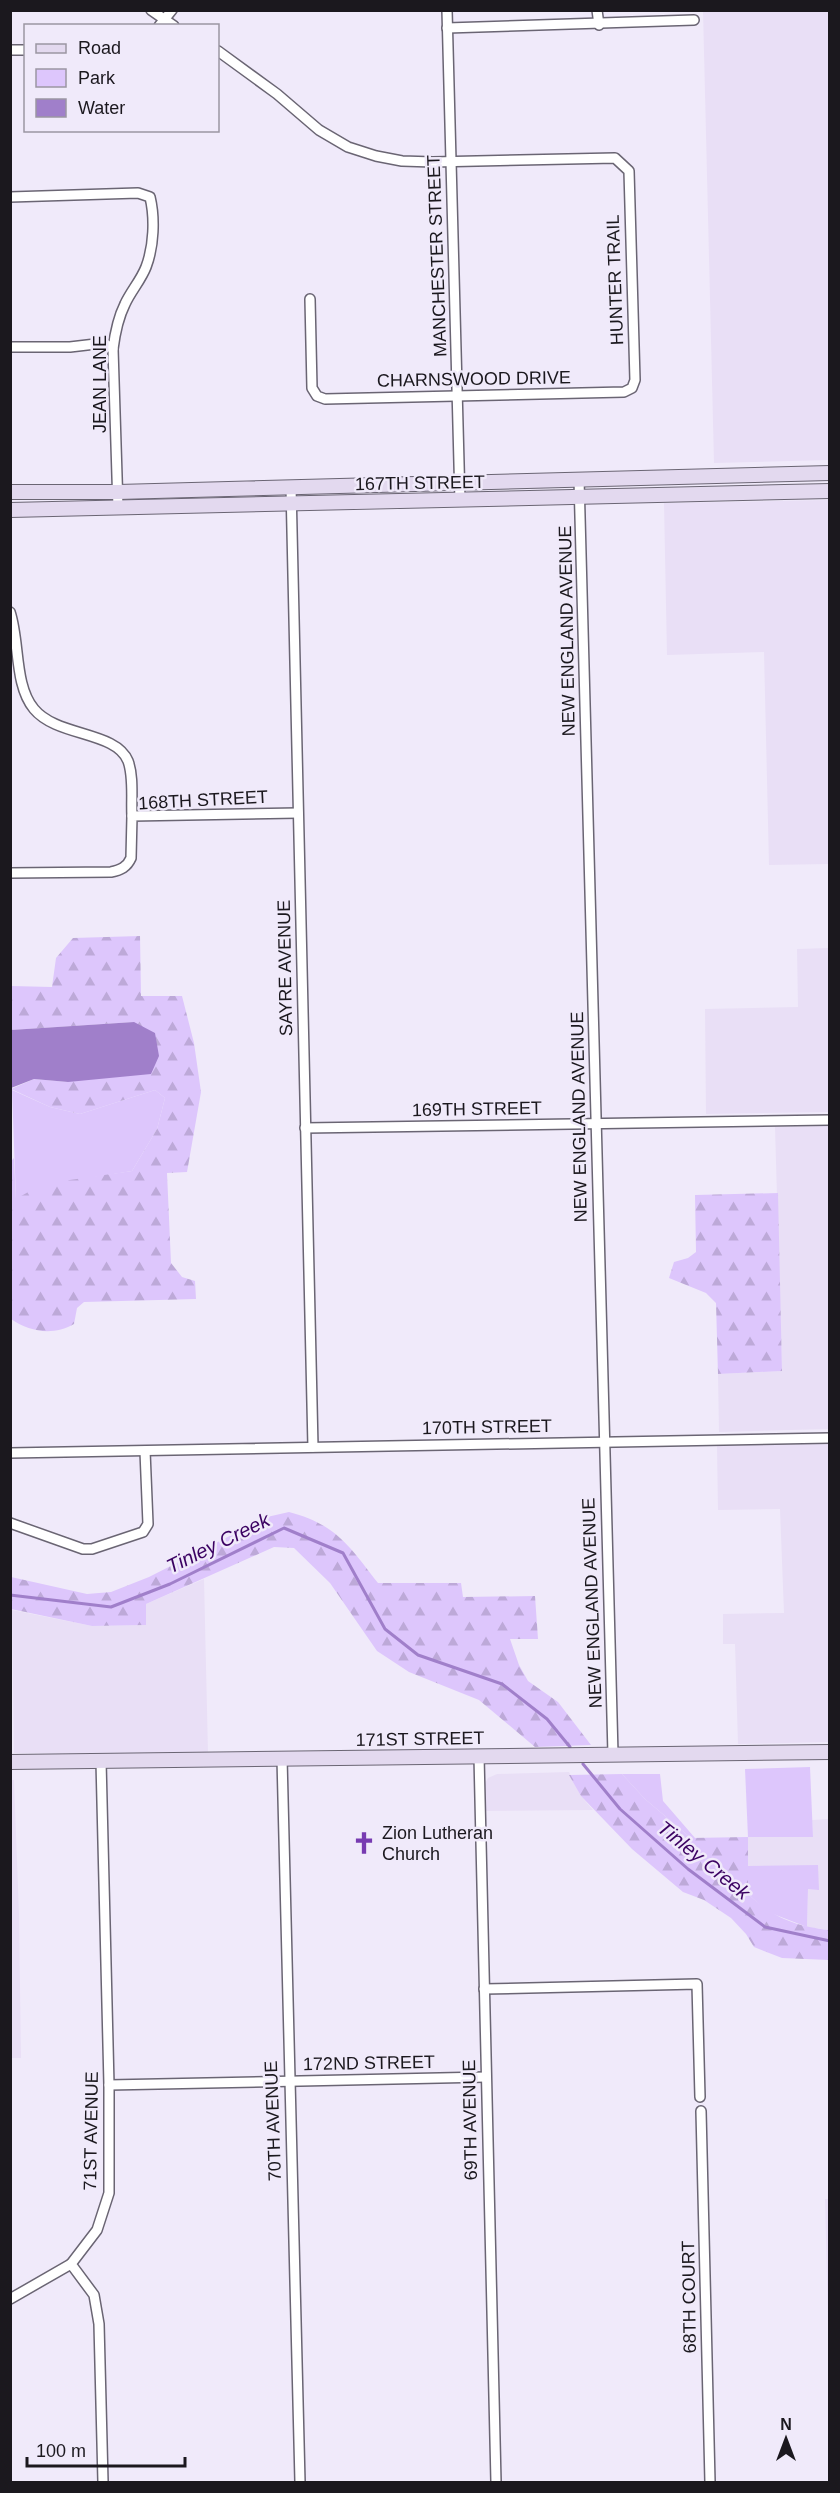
<svg xmlns="http://www.w3.org/2000/svg" width="840" height="2493" viewBox="0 0 840 2493" font-family="Arial,sans-serif">
<defs>
<pattern id="forest-firs" width="22" height="20" patternUnits="userSpaceOnUse" patternTransform="scale(1.5)"><rect width="22" height="20" fill="#ddc6fc"/><path d="M5 1l3.5 6h-7zM16 11l3.5 6h-7z" fill="#bda9d8"/></pattern>
</defs>
<rect width="100%" height="100%" fill="#f0eafa"/>
<g fill="#e9dff6">
<polygon points="703,11 829,11 829,460 714,463"/>
<polygon points="829,500 829,864 769,865 764,652 667,655 664,503"/>
<polygon points="829,948 829,1112 706,1114 705,1009 798,1007 797,949"/>
<polygon points="829,1126 829,1429 719,1432 718,1374 782,1371 775,1127"/>
<polygon points="829,1444 829,1742 738,1744 735,1644 723,1644 723,1614 784,1613 780,1509 718,1510 717,1446"/>
<polygon points="204,1579 208,1753 155,1755 14,1753 12,1610 92,1626 146,1625 146,1604"/>
<polygon points="569,1772 581,1796 593,1810 484,1811 483,1787 488,1778 497,1774"/>
<polygon points="10,1780 14,1780 19,1914 21,2058 11,2058"/>
<polygon points="829,1819 829,1930 807,1927 808,1889 818,1866 748,1866 748,1837 813,1837 812,1820"/>
<polygon points="825,2199 830,2199 829,2361"/>
</g>
<g fill="#ddc6fc">
<polygon points="12,1090 50,1107 80,1114 155,1090 165,1098 157,1129 132,1171 89,1178 16,1200"/>
<polygon points="810,1767 813,1837 748,1837 745,1769"/>
<polygon points="622,1774 660,1774 663,1801 695,1838 691,1838 645,1799"/>
<polygon points="818,1865 819,1890 808,1889 807,1927 768,1912 748,1894 748,1866"/>
</g>
<g fill="url(#forest-firs)">
<path d="M 140,936 L 141,996 L 182,996 L 194,1043 L 201,1092 L 187,1172 L 167,1173 L 171,1263 L 182,1277 L 195,1281 L 196,1299 L 84,1302 L 77,1308 L 74,1324 C 53,1336 30,1332 11,1319 L 11,1161 L 14,1158 L 16,1199 L 42,1184 L 132,1171 L 157,1129 L 165,1098 L 155,1090 L 80,1114 L 50,1107 L 11,1089 L 34,1079 L 68,1082 L 134,1022 L 11,1030 L 11,986 L 52,987 L 56,958 L 73,938 Z"/>
<polygon points="778,1193 782,1371 718,1374 716,1303 706,1293 669,1278 674,1262 688,1258 696,1252 695,1195"/>
<path d="M 289,1512 C 336,1524 350,1547 378,1583 L 461,1583 L 463,1597 L 535,1596 L 538,1639 L 510,1639 L 519,1665 L 528,1681 L 558,1702 L 591,1745 L 535,1747 L 479,1700 L 409,1672 L 377,1651 L 330,1583 L 294,1548 L 274,1547 L 146,1604 L 146,1625 L 92,1626 L 11,1609 L 11,1577 L 87,1594 L 111,1592 L 149,1577 L 267,1517 Z"/>
<path d="M 622,1774 L 645,1799 L 691,1838 L 748,1837 L 748,1894 C 774,1918 795,1926 829,1930 L 829,1960 L 782,1958 L 754,1947 L 746,1934 L 731,1918 L 704,1900 L 683,1892 L 632,1849 L 581,1796 L 569,1775 Z"/>
</g>
<polygon fill="#a07fca" points="134,1022 155,1033 159,1056 151,1074 68,1082 34,1079 11,1088 11,1030"/>
<g fill="none" stroke-linecap="round" stroke-linejoin="round">
<g stroke="#a07fca" stroke-width="3">
<polyline points="10,1595 111,1607 170,1584 284,1528 343,1553 385,1629 418,1655 502,1684 547,1719 570,1747"/>
<polyline points="583,1764 620,1809 688,1869 765,1927 830,1941"/>
</g>
<g stroke="#6a6573" stroke-width="12">
<g id="street">
<polyline points="151,10 174,26"/>
<polyline points="447,10 460,501"/>
<polyline points="597,10 599,25"/>
<polyline points="159,26 172,10"/>
<polyline points="447,28 694,20"/>
<polyline points="10,50 26,50"/>
<polyline points="218,51 277,94 319,130 348,147 376,156 402,161 433,162 615,158 629,171 635,380 632,388 624,392 325,399 317,396 312,388 310,299"/>
<path d="M 10,197 L 138,193 L 150,197 C 155,218 154,246 146,267 C 141,280 131,291 125,304 C 118,318 115,333 113,349 L 118,508"/>
<polyline points="10,347 70,347 104,343 113,349"/>
<polyline points="579,479 613,1754"/>
<polyline points="291,487 313,1447"/>
<path d="M 10,612 C 20,642 14,685 34,709 C 57,737 116,731 128,761 C 134,777 131,800 132,816"/>
<path d="M 10,873 L 111,872 C 121,870 127,867 131,858 L 132,816 L 298,813"/>
<polyline points="305,1128 830,1120"/>
<polyline points="10,1453 830,1438"/>
<polyline points="10,1523 83,1549 92,1549 143,1532 148,1524 145,1451"/>
<polyline points="479,1756 496,2482"/>
<polyline points="282,1758 300,2482"/>
<polyline points="101,1761 109,2085 109,2193 97,2230 71,2264 94,2295 99,2324 103,2482"/>
<polyline points="484,1989 697,1984 700,2097"/>
<polyline points="109,2085 486,2077"/>
<polyline points="701,2111 710,2482"/>
<polyline points="10,2299 71,2264"/>
</g>
</g>
<g stroke="#6a6573" stroke-width="16">
<g id="secondary">
<polyline points="10,492 118,492 830,473"/>
<polyline points="10,510 830,491"/>
<polyline points="10,1762 830,1752"/>
</g>
</g>
<use href="#street" stroke="#fff" stroke-width="9"/>
<use href="#secondary" stroke="#e3d9ef" stroke-width="14"/>
</g>
<defs>
<g id="church-bare" transform="scale(1.8)"><path d="M-1.2-6h2.4v3.5h3.3v2.4h-3.3V6h-2.4V-.1h-3.3v-2.4h3.3Z" fill="#773bb1" stroke="#f0eafa" stroke-width="2.5" paint-order="stroke"/></g>
</defs>
<g fill-rule="evenodd">
<use href="#church-bare" x="364" y="1843"/>
</g>
<g text-anchor="middle" stroke-width="5" stroke-linejoin="round" paint-order="stroke">
<g font-size="18" fill="#1b181e" stroke="#f0eafa">
<text transform="translate(437 256) rotate(-92)" y="6">MANCHESTER STREET</text>
<text transform="translate(615 280) rotate(-92)" y="6">HUNTER TRAIL</text>
<text transform="translate(474 379) rotate(-1)" y="6">CHARNSWOOD DRIVE</text>
<text transform="translate(100 384) rotate(-90)" y="6">JEAN LANE</text>
<text transform="translate(420 483) rotate(-1)" y="6">167TH STREET</text>
<text transform="translate(567 631) rotate(-91)" y="6">NEW ENGLAND AVENUE</text>
<text transform="translate(203 800) rotate(-3)" y="6">168TH STREET</text>
<text transform="translate(285 968) rotate(-91)" y="6">SAYRE AVENUE</text>
<text transform="translate(477 1109) rotate(-1)" y="6">169TH STREET</text>
<text transform="translate(579 1117) rotate(-91)" y="6">NEW ENGLAND AVENUE</text>
<text transform="translate(487 1427) rotate(-1)" y="6">170TH STREET</text>
<text transform="translate(592 1603) rotate(-92)" y="6">NEW ENGLAND AVENUE</text>
<text transform="translate(420 1739) rotate(-1)" y="6">171ST STREET</text>
<text transform="translate(369 2063) rotate(-1)" y="6">172ND STREET</text>
<text transform="translate(470 2120) rotate(-91)" y="6">69TH AVENUE</text>
<text transform="translate(273 2121) rotate(-92)" y="6">70TH AVENUE</text>
<text transform="translate(91 2131) rotate(-89)" y="6">71ST AVENUE</text>
<text transform="translate(689 2297) rotate(-91)" y="6">68TH COURT</text>
</g>
<g font-size="18" fill="#1b181e" stroke="#f0eafa" text-anchor="start">
<text x="382" y="1839">Zion Lutheran<tspan x="382" dy="21">Church</tspan></text>
</g>
<g font-size="20" font-style="italic" fill="#3b0262" stroke="#f0eafa">
<text transform="translate(218 1543) rotate(-26)" y="7">Tinley Creek</text>
<text transform="translate(704 1860) rotate(39)" y="7">Tinley Creek</text>
</g>
</g>
<rect width="840" height="2493" fill="none" stroke="#1b181e" stroke-width="24"/>
<rect x="24" y="24" width="195" height="108" fill="#f0eafa" stroke="#9b96a2" stroke-width="1.5"/>
<rect x="36" y="44" width="30" height="9" fill="#e3d9ef" stroke="#9b96a2" stroke-width="1.5"/>
<text x="78" y="54" font-size="18" fill="#1b181e">Road</text>
<rect x="36" y="69" width="30" height="18" fill="#ddc6fc" stroke="#9b96a2" stroke-width="1.5"/>
<text x="78" y="84" font-size="18" fill="#1b181e">Park</text>
<rect x="36" y="99" width="30" height="18" fill="#a07fca" stroke="#9b96a2" stroke-width="1.5"/>
<text x="78" y="114" font-size="18" fill="#1b181e">Water</text>
<g transform="translate(786 2439)" stroke="#f0eafa" stroke-width="4.5" paint-order="stroke">
<path d="M0-4.5L10 22L0 15L-10 22Z" fill="#1b181e"/>
<text y="-9" font-size="16" font-weight="bold" text-anchor="middle" fill="#1b181e">N</text>
</g>
<path d="M27 2457v9h158v-9" fill="none" stroke="#1b181e" stroke-width="3"/>
<text x="36" y="2457" font-size="18" fill="#1b181e" stroke="#f0eafa" stroke-width="4.5" paint-order="stroke">100 m</text>
</svg>
